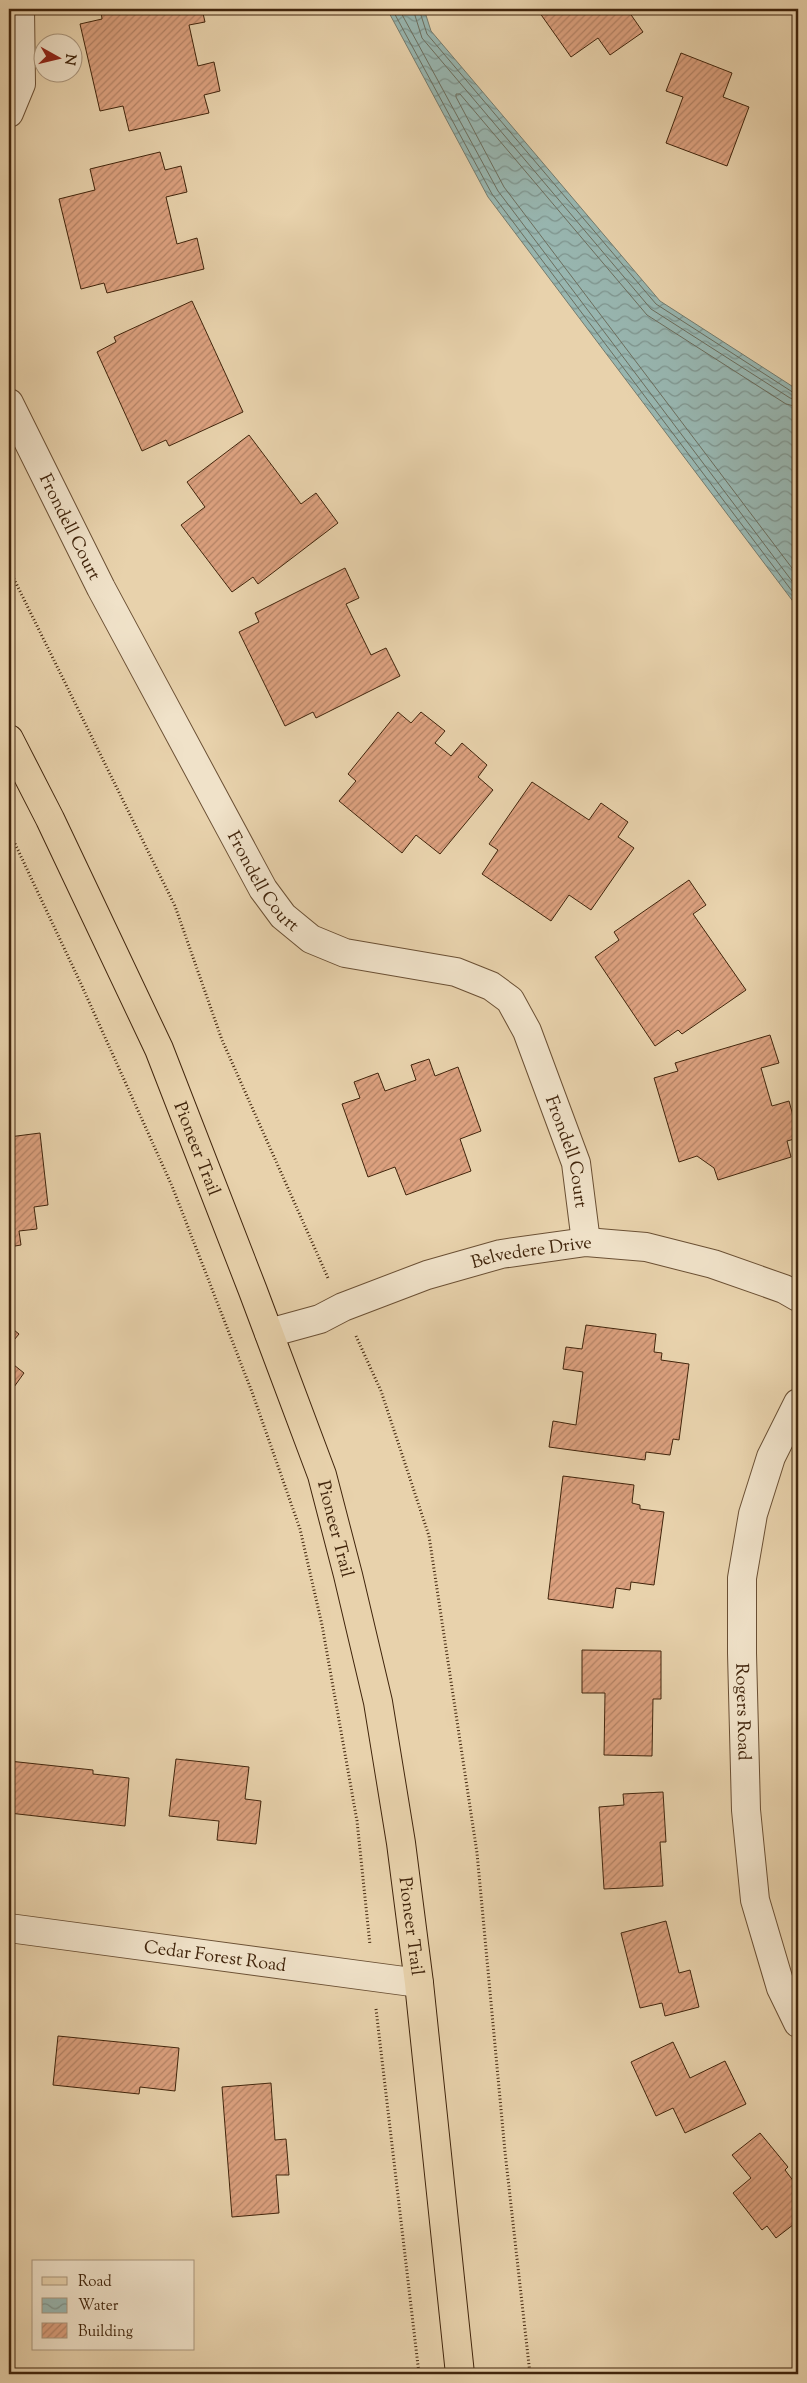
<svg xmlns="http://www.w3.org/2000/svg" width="807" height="2383" viewBox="0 0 807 2383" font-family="'Sorts Mill Goudy',serif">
<defs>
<pattern id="water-waves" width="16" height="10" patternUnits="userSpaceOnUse" patternTransform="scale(1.25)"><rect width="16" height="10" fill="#98b6b0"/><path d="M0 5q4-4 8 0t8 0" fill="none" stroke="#7e948e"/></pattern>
<pattern id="building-hatch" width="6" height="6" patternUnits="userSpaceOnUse" patternTransform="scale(1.25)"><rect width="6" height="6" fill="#dca17f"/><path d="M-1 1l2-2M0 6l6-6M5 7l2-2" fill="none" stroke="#b48366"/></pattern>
</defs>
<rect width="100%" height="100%" fill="#e8d2ac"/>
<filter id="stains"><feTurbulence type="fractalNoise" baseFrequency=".004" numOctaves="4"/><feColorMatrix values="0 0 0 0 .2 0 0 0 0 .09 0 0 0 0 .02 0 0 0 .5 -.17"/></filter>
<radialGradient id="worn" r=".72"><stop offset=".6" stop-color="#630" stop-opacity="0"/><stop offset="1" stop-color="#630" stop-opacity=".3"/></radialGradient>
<polygon fill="url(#water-waves)" stroke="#757c6e" points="387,9 424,9 431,31 660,301 798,390 798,608 488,197"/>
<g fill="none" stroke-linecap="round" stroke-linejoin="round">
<g stroke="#6c6e5e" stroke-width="1">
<polyline points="392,9 492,194 798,599"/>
<polyline points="399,9 498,191 798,589"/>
<polyline points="413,9 422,38 651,309 790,398 798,400"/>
<polyline points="419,9 427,34 656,304 794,393 798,394"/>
<polyline points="798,407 786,404 647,315 460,94 456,94 456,97 504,187 798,576"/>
</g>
</g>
<g fill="url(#building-hatch)" stroke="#41250c">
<polygon points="112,9 202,9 205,22 189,25 198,66 214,62 220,91 204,95 209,113 129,131 123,106 100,111 80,24 102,19 101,11"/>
<polygon points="537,9 627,9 643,32 610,55 598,38 571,57"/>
<polygon points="681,53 732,73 723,97 749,107 727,166 666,143 683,97 666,91"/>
<polygon points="160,152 165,170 181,166 187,192 166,197 177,244 197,238 204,269 107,293 104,283 81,289 59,199 95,190 90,169"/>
<polygon points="192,301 243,412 169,446 166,440 142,451 97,352 116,342 114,337"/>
<polygon points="249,435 301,504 316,493 338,523 258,584 253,577 232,592 181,525 205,507 187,482"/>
<polygon points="345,568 359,598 346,604 371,655 386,648 400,676 316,718 313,712 285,726 239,632 259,622 255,613"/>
<polygon points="398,712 411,723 421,712 445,731 435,743 451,756 462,743 487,765 478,777 493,790 440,854 416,835 402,853 339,801 356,781 348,774"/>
<polygon points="532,782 589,820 601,803 628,822 618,837 634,848 591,910 569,895 551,921 482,874 498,850 489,844"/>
<polygon points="689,880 706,905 693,914 746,990 682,1034 678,1030 655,1046 595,957 619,940 614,932"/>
<polygon points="770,1035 779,1063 761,1068 772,1106 789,1101 798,1134 798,1138 787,1141 791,1157 718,1180 714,1168 697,1156 679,1162 654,1078 678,1071 675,1063"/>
<polygon points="429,1059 435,1076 458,1067 481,1131 460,1139 471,1171 406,1195 395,1167 368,1177 342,1104 360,1098 354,1082 378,1073 385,1091 416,1080 411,1065"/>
<polygon points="40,1133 48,1205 34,1207 37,1229 19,1231 21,1245 9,1247 9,1137"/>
<polygon points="586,1325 656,1334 654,1352 662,1353 661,1360 689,1364 679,1440 673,1439 670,1455 646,1452 645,1460 549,1447 553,1421 576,1425 583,1372 563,1369 566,1347 582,1349"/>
<polygon points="9,1326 19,1334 9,1346"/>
<polygon points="9,1361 24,1373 9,1394"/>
<polygon points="563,1476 634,1485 632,1503 640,1505 640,1509 664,1512 654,1585 631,1582 630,1590 616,1588 613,1608 548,1599"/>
<polygon points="582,1650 661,1651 661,1699 653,1699 652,1756 604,1755 605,1693 582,1693"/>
<polygon points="176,1759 249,1767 245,1799 261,1801 256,1844 217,1840 219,1821 169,1816"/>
<polygon points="9,1761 93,1770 93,1774 129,1778 125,1826 9,1813"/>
<polygon points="663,1792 666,1842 660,1842 663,1886 604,1889 599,1807 624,1805 623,1794"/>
<polygon points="666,1921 679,1973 690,1970 699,2007 665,2016 662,2003 640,2008 621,1933"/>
<polygon points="58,2036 179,2048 175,2091 140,2087 139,2094 53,2085"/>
<polygon points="673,2042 690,2078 725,2061 746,2104 685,2133 673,2108 656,2116 631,2062"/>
<polygon points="271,2083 275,2140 286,2139 289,2175 276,2175 279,2213 232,2217 222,2087"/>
<polygon points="760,2133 788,2167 785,2170 798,2187 798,2221 776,2238 767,2226 762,2230 733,2193 751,2178 732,2155"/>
</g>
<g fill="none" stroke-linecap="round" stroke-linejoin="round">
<g stroke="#6b5034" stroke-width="30">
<g id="minor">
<polyline points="9,113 21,84 20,9"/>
<path id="s1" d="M 9,403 L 101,588 L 263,889 L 283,916 L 311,939 L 345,953 L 456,972 L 491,986 L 510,1000 L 527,1031 L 576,1163 L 586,1242"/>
<path id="s2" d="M 269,1333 L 320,1319 L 343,1307 L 427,1275 L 501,1254 L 586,1242 L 646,1247 L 713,1264 L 784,1289 L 798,1297"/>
<path id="s3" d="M 798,1403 L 771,1457 L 753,1514 L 742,1578 L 742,1653 L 746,1810 L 755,1900 L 781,1988 L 798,2023"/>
<path id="s4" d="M 9,1928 L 419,1983"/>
</g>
</g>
<g stroke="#41250c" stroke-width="30">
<g id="major">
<path id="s5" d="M 9,739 L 50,819 L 159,1049 L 253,1291 L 322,1475 L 348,1575 L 378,1702 L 401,1843 L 419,1983 L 460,2374"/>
</g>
</g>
<g stroke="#41250c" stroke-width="3" stroke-dasharray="1 2.5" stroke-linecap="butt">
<polyline points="9,569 175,906 222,1040 328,1278"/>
<polyline points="9,831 81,984 172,1186 252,1392 300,1529 322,1625 357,1821 370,1945"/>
<polyline points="356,1336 381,1391 429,1536 477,1853 505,2152 530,2374"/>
<polyline points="376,2009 419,2374"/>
</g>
<use href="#minor" stroke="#f0e2c9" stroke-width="28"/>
<use href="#major" stroke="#e8d2ac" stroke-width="28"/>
</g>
<g text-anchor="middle" stroke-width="4" stroke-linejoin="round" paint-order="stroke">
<g font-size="18" fill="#41250c" stroke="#f0e2c9">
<text dy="6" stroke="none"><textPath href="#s1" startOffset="138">Frondell Court</textPath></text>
<text dy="6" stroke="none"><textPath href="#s1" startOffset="542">Frondell Court</textPath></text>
<text dy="6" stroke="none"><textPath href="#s5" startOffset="451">Pioneer Trail</textPath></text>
<text dy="6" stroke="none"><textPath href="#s1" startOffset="992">Frondell Court</textPath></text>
<text dy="6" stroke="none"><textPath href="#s2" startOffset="276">Belvedere Drive</textPath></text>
<text dy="6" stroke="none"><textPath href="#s5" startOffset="856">Pioneer Trail</textPath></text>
<text dy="6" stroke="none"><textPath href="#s3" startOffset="319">Rogers Road</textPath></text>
<text dy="6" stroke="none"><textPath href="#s5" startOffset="1261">Pioneer Trail</textPath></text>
<text dy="6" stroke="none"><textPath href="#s4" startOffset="208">Cedar Forest Road</textPath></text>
</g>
</g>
<rect width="807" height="2383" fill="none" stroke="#e8d2ac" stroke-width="30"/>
<rect x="10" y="10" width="787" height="2363" fill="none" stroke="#41250c" stroke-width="2.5"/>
<rect x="15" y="15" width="777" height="2353" fill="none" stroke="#41250c"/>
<rect x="32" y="2260" width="162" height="90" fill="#f0e2c9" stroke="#aa967d"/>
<rect x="42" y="2277" width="25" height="8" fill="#e8d2ac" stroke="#aa967d"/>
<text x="78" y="2286" font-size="15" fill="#41250c">Road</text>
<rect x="42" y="2298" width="25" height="15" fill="url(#water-waves)" stroke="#aa967d"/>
<text x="78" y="2310" font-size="15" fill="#41250c">Water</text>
<rect x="42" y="2323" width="25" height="15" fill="url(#building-hatch)" stroke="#aa967d"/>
<text x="78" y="2336" font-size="15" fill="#41250c">Building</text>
<g transform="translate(58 58) rotate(98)"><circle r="24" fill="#f0e2c9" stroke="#aa967d"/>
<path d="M0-4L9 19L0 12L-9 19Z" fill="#8f2418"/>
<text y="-8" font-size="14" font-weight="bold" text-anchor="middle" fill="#41250c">N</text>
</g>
<rect width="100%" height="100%" filter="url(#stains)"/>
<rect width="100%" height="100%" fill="url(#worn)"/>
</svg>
